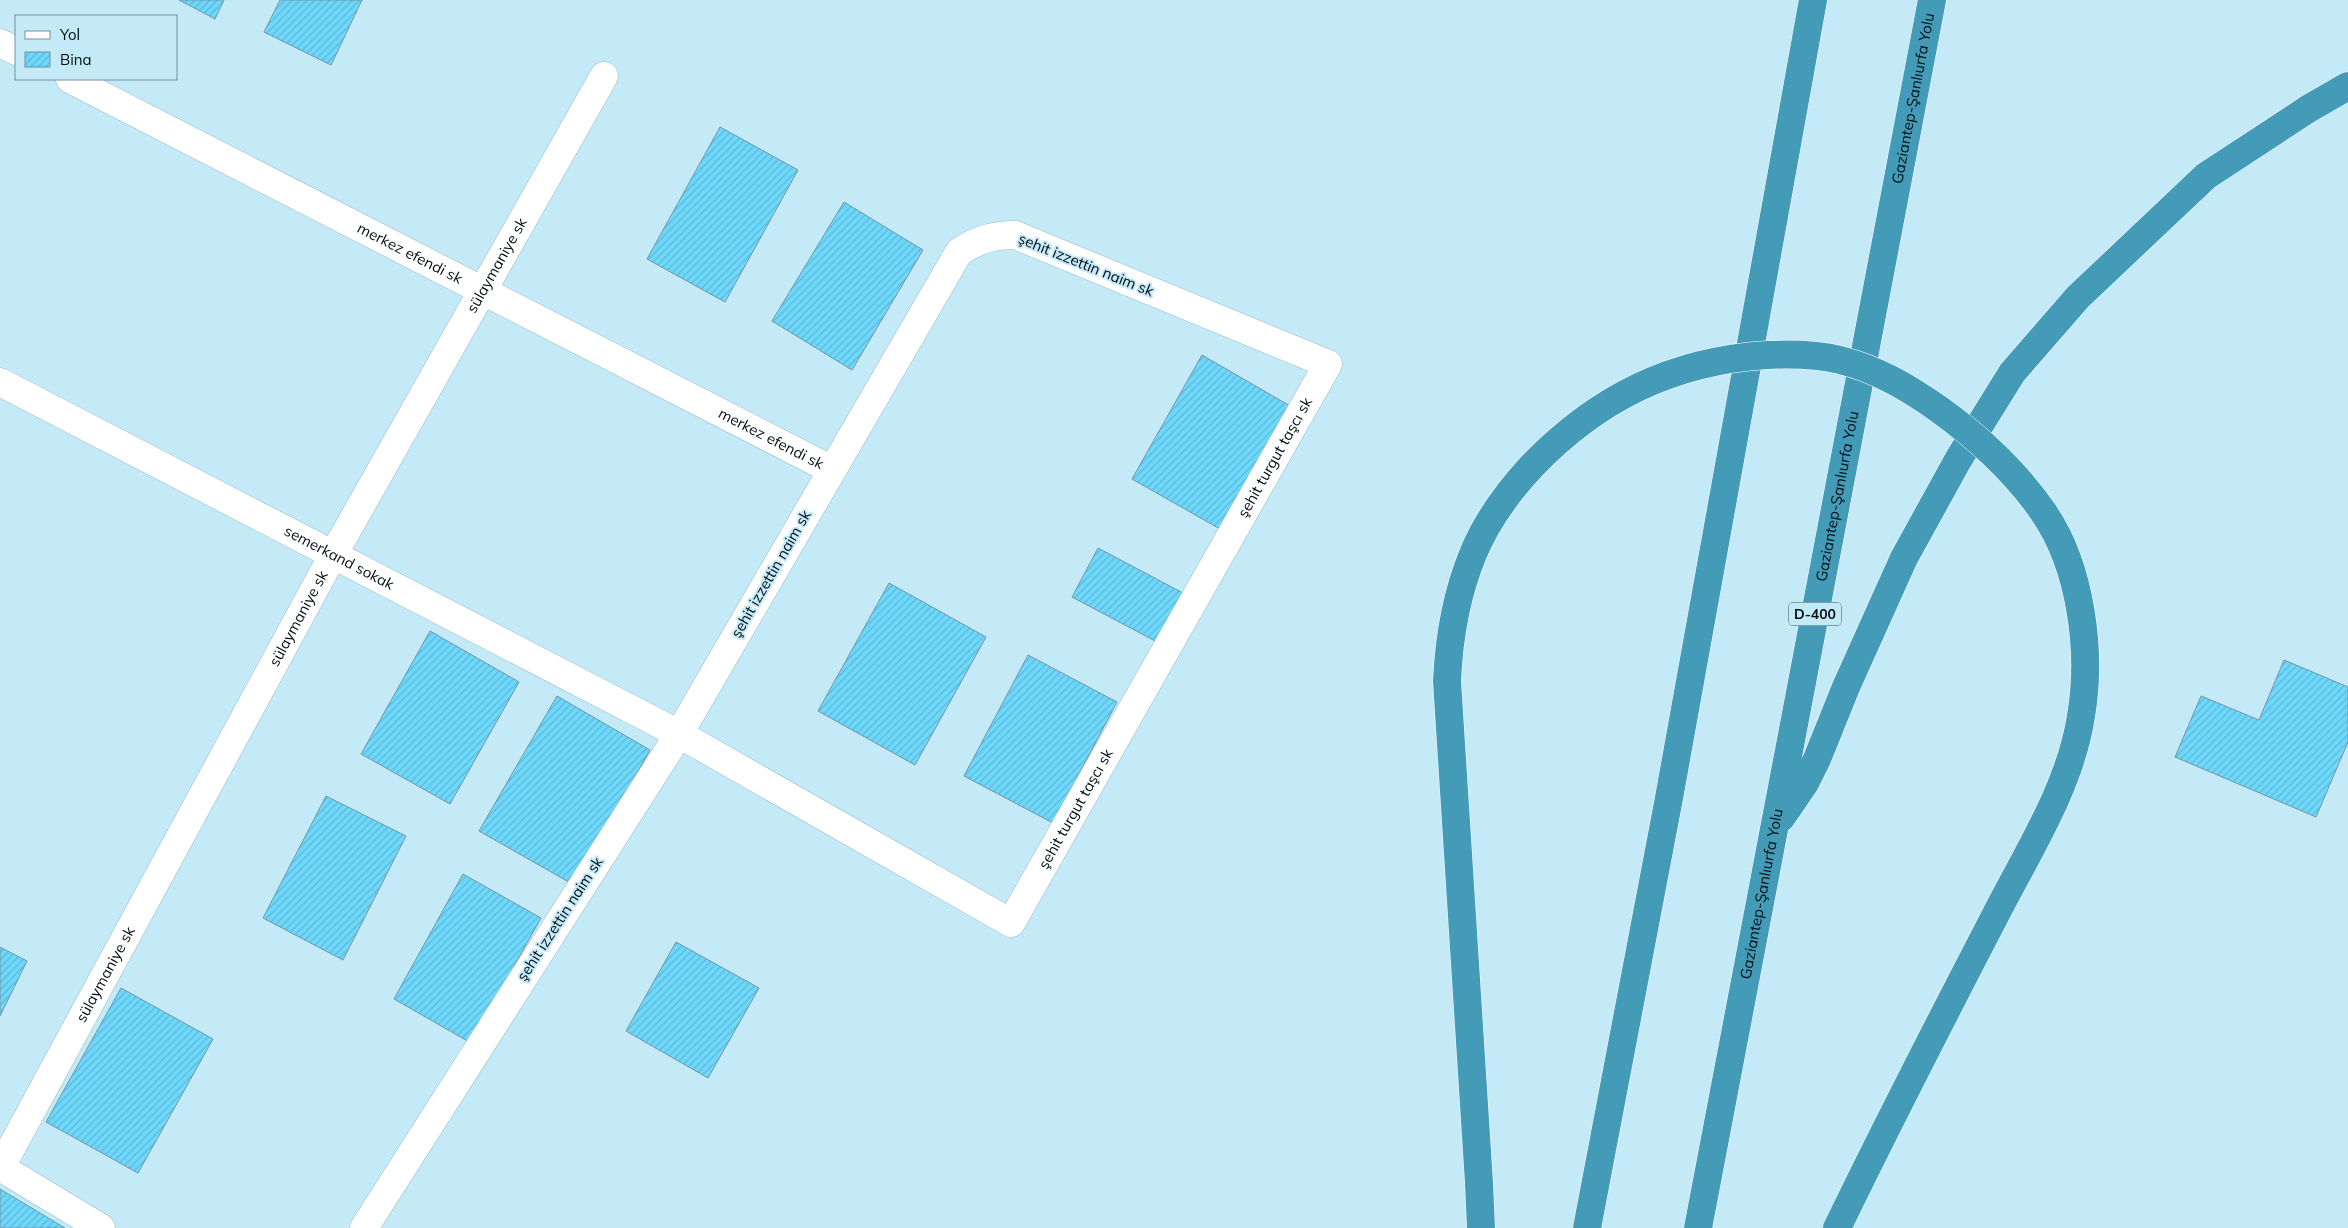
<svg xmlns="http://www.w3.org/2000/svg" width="2348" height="1228" viewBox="0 0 2348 1228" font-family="Mulish,sans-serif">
<defs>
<pattern id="building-hatch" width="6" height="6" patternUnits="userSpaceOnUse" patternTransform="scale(1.25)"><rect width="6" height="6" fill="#6dd8fb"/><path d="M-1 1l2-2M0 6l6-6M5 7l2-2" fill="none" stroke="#5db8d6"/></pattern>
</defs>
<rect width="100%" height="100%" fill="#c4e9f7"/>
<g fill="url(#building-hatch)" stroke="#7496a3">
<polygon points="179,0 224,0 215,19"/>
<polygon points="280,0 362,0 331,65 264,32"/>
<polygon points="720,127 798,170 725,302 647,259"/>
<polygon points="844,202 923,250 852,370 772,321"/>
<polygon points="1202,355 1297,410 1227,533 1132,479"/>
<polygon points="1098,548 1183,593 1157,642 1072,597"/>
<polygon points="889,583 986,637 915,765 818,711"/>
<polygon points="430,631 519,682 450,804 361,754"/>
<polygon points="1028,655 1117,702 1053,823 964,776"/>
<polygon points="2284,660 2348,687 2348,742 2316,817 2175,757 2201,696 2259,720"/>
<polygon points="557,696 650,750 574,885 479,831"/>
<polygon points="326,796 406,836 343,960 263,918"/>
<polygon points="463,874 541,918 471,1043 394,999"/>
<polygon points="676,942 759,988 708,1078 626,1031"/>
<polygon points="0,947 27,961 0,1016"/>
<polygon points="121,988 213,1039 138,1173 46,1122"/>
<polygon points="0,1189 65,1228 0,1228"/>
</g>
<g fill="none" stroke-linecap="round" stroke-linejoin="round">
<g stroke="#97bbc8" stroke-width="29">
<g id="street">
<polyline points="0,43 16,51"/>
<path id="s1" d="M 70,79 L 832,470"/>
<path id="s2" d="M 0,382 L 679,734 L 1011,923 L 1328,364 L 1015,235 C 993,235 977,240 959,252 L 679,734 L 364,1228"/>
<polyline points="0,1167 101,1228"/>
<path id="s3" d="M 1,1167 L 333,555 L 604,76"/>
</g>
</g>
<g stroke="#fff" stroke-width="29">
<g id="highway">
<polyline points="1781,818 1805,783 1817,759 1846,687 1904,558 1958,460 2012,373 2078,297 2206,176 2308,109 2348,86"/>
<polyline points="1479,1183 1481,1228"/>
<polyline points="1587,1228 1669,798 1813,0"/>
<path id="s4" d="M 1698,1228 L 1932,0"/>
</g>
</g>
<use href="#street" stroke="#fff" stroke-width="28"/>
<use href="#highway" stroke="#439bb7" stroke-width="28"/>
<g stroke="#fff" stroke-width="29" stroke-linecap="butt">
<path id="highway-bridge" d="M 1479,1183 L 1447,681 C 1449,637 1456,595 1473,554 C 1486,522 1508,492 1531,467 C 1597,398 1672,361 1767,355 C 1791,354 1816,354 1840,360 C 1877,369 1909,388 1940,410 C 1980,439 2016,472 2044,513 C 2081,567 2092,652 2081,716 C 2070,788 2027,853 1995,916 C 1941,1020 1888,1123 1837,1228"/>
</g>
<use href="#highway-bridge" stroke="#439bb7" stroke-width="28"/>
</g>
<g text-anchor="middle" stroke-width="4" stroke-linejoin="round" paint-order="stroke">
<rect fill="#c4e9f7" stroke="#3c4f57" stroke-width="1" x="1789" y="602.5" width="52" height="23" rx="4"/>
<g font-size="14" font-weight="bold" fill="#020d12">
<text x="1815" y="619">D-400</text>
</g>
<g font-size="15" fill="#020d12" stroke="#c4e9f7">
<text dy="5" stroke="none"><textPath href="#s4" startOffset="1150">Gaziantep-Şanlıurfa Yolu</textPath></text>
<text dy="5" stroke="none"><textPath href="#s1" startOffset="382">merkez efendi sk</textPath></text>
<text transform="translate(1086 265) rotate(22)" y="5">şehit izzettin naim sk</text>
<text dy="5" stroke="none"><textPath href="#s3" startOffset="1029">sülaymaniye sk</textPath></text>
<text dy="5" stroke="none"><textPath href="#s1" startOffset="788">merkez efendi sk</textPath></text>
<text dy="5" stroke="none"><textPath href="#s2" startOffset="1682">şehit turgut taşcı sk</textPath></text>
<text dy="5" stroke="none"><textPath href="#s4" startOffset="745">Gaziantep-Şanlıurfa Yolu</textPath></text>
<text dy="5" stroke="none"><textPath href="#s2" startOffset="382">semerkand sokak</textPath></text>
<text transform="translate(771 574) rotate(-60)" y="5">şehit izzettin naim sk</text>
<text dy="5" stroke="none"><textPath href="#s3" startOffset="624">sülaymaniye sk</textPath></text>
<text dy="5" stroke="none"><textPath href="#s2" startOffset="1278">şehit turgut taşcı sk</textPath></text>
<text dy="5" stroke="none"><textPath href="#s4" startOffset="340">Gaziantep-Şanlıurfa Yolu</textPath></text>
<text transform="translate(560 919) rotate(-57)" y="5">şehit izzettin naim sk</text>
<text dy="5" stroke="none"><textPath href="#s3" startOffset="219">sülaymaniye sk</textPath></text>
</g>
</g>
<rect x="15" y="15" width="162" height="65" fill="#c4e9f7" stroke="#76919b"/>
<rect x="25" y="31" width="25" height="8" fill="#ffffff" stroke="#76919b"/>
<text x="60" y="40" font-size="15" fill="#020d12">Yol</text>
<rect x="25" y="52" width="25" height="15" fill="url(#building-hatch)" stroke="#76919b"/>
<text x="60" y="65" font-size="15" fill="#020d12">Bina</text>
</svg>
